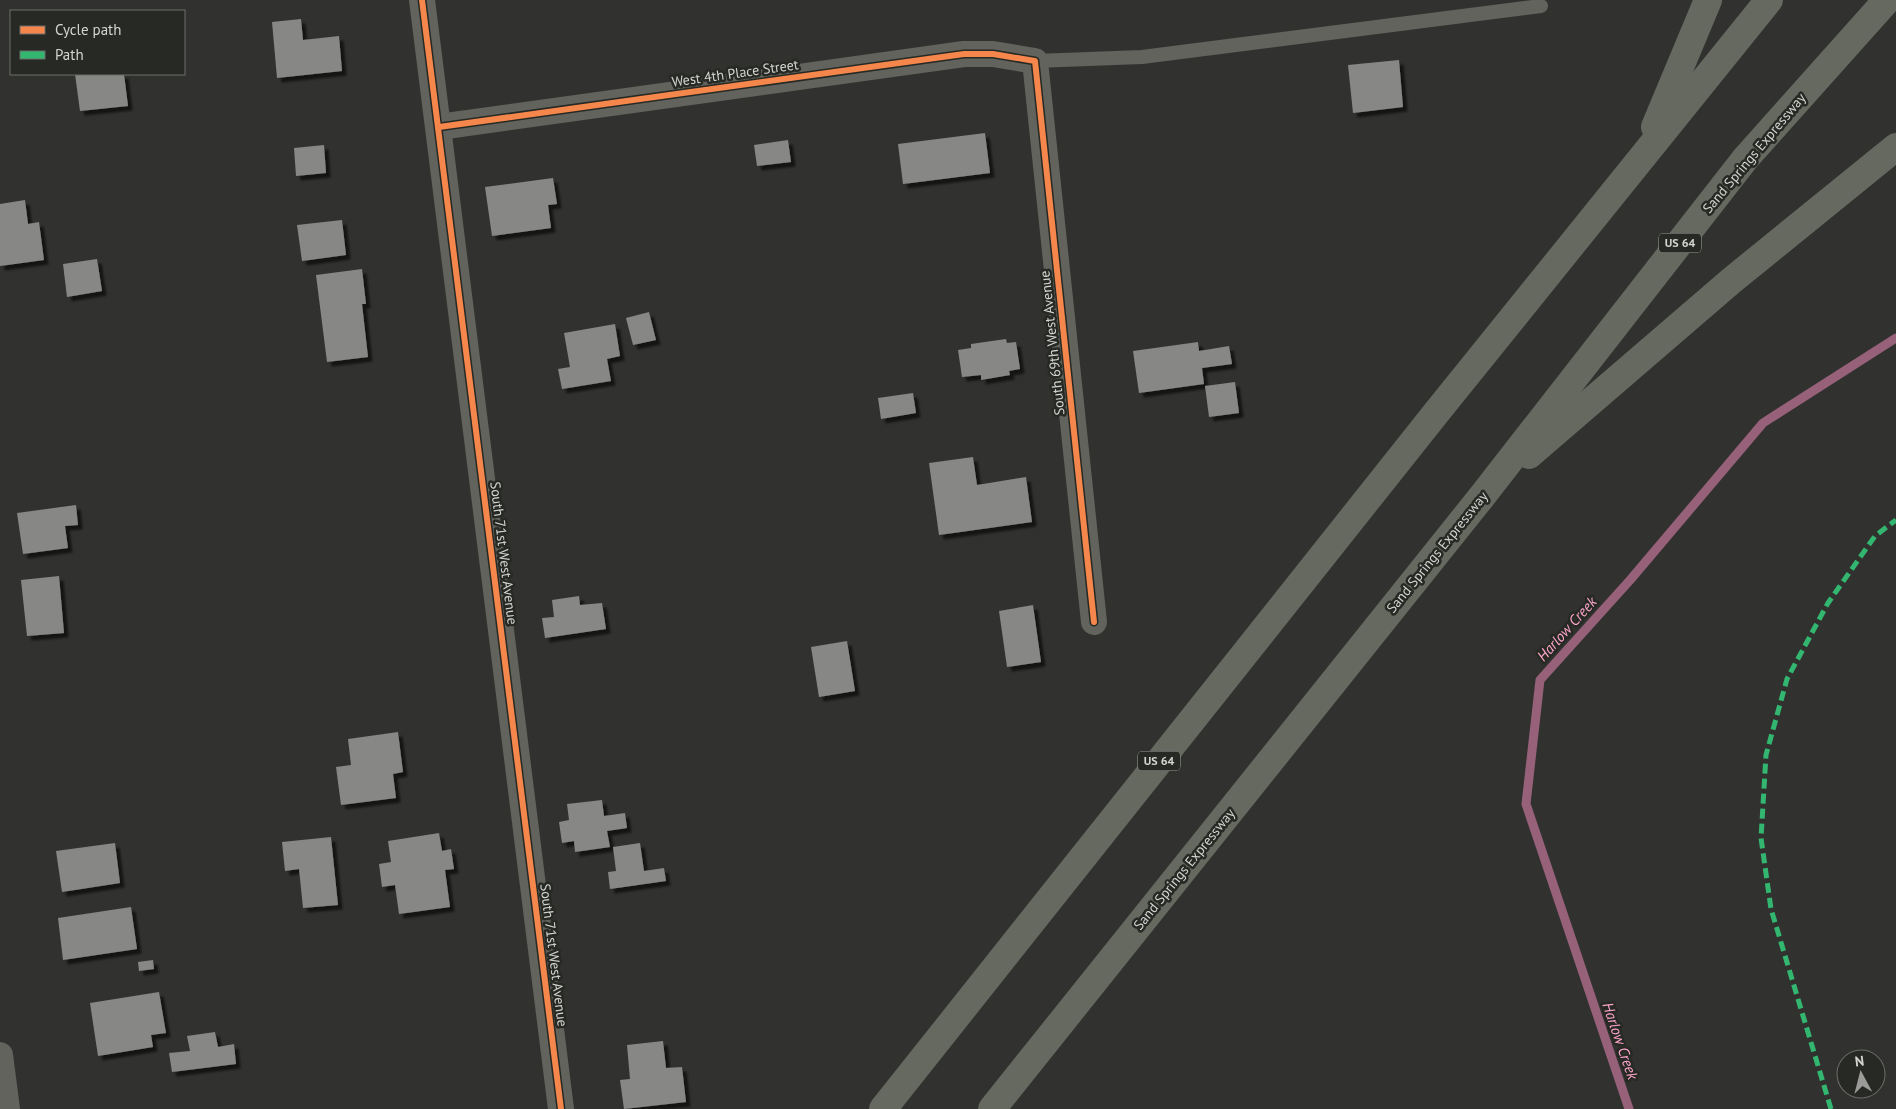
<svg xmlns="http://www.w3.org/2000/svg" width="1896" height="1109" viewBox="0 0 1896 1109" font-family="'PT Sans',sans-serif">
<defs>
<filter id="shadow"><feDropShadow dx="4.5" dy="4.5" stdDeviation="1" flood-color="#0009"/></filter>
</defs>
<rect width="100%" height="100%" fill="#31322f"/>
<g fill="none" stroke-linecap="round" stroke-linejoin="round">
<polyline stroke="#97617a" stroke-width="9" points="1629,1109 1526,804 1540,680 1631,579 1763,423 1896,338"/>
</g>
<g fill="#878886" filter="url(#shadow)">
<polygon points="301,19 303,40 339,36 342,71 277,78 272,22"/>
<polygon points="1399,60 1403,107 1353,113 1348,65"/>
<polygon points="75,74 124,74 128,106 80,111"/>
<polygon points="985,133 990,173 903,184 898,144"/>
<polygon points="788,140 791,162 757,166 754,145"/>
<polygon points="324,145 326,173 296,176 294,148"/>
<polygon points="553,178 557,204 548,205 551,228 492,236 485,187"/>
<polygon points="25,200 28,224 39,222 44,260 0,266 0,204"/>
<polygon points="342,220 346,255 302,261 297,225"/>
<polygon points="97,259 102,291 67,297 63,264"/>
<polygon points="362,269 366,304 362,304 368,357 327,362 316,275"/>
<polygon points="649,312 656,340 633,345 626,318"/>
<polygon points="615,324 620,356 607,359 611,381 562,389 558,369 570,367 564,333"/>
<polygon points="1006,339 1007,343 1016,342 1020,369 1009,371 1010,375 981,380 981,375 962,377 958,350 971,348 971,344"/>
<polygon points="1198,342 1199,351 1229,346 1232,364 1202,368 1204,384 1139,393 1133,351"/>
<polygon points="1235,382 1239,413 1209,417 1205,386"/>
<polygon points="913,393 916,413 881,419 878,398"/>
<polygon points="973,457 977,485 1026,477 1032,522 939,535 929,463"/>
<polygon points="76,505 78,525 65,526 68,548 23,554 17,513"/>
<polygon points="59,576 64,633 27,636 21,580"/>
<polygon points="579,596 580,605 602,603 606,629 545,638 542,618 554,617 552,600"/>
<polygon points="1033,605 1041,662 1007,667 999,611"/>
<polygon points="847,641 855,691 819,697 811,647"/>
<polygon points="398,732 403,772 393,774 396,798 341,805 336,767 351,765 348,739"/>
<polygon points="602,800 604,816 625,813 627,828 607,831 610,847 575,852 574,841 562,843 559,822 569,820 567,804"/>
<polygon points="439,833 442,851 451,849 454,869 445,870 450,907 399,914 395,885 382,887 379,864 391,862 388,841"/>
<polygon points="331,837 338,905 303,908 299,869 285,871 282,842"/>
<polygon points="115,843 120,883 62,892 56,851"/>
<polygon points="640,843 644,871 664,868 666,881 610,889 608,872 616,871 613,847"/>
<polygon points="131,907 137,949 63,960 58,918"/>
<polygon points="153,960 154,969 139,971 138,962"/>
<polygon points="159,992 166,1033 151,1035 153,1047 98,1056 90,1003"/>
<polygon points="215,1032 218,1047 234,1044 236,1064 172,1072 169,1053 190,1051 187,1036"/>
<polygon points="663,1041 666,1068 682,1067 686,1102 624,1109 620,1080 630,1079 627,1045"/>
</g>
<g fill="none" stroke-linecap="round" stroke-linejoin="round">
<polyline stroke="#61635c" stroke-width="14" points="1035,61 1142,57 1541,6"/>
<g stroke="#61635c" stroke-width="26">
<polyline points="422,0 561,1109"/>
<polyline points="439,127 964,54 993,54 1035,61 1094,622"/>
<polyline points="0,1055 7,1109"/>
</g>
<g stroke="#65695f" stroke-width="28">
<polyline points="1655,127 1708,0"/>
<polyline points="1529,455 1731,281 1896,147"/>
<polyline points="883,1109 1436,413 1769,0"/>
<polyline points="992,1109 1483,495 1745,159 1887,0"/>
</g>
<polyline stroke="#33b770" stroke-width="5" stroke-dasharray="10 5" stroke-linecap="butt" points="1831,1109 1771,909 1761,838 1766,755 1787,679 1828,603 1875,536 1896,520"/>
<g stroke="#272924" stroke-width="9">
<g id="cycleway">
<polyline points="422,0 561,1109"/>
<polyline points="439,127 964,54 993,54 1035,61 1094,622"/>
</g>
</g>
<use href="#cycleway" stroke="#f5874c" stroke-width="6"/>
</g>
<g text-anchor="middle" stroke-width="5" stroke-linejoin="round" paint-order="stroke">
<g fill="#272924" stroke="#a0a19e" stroke-width="1">
<rect x="1659" y="233.5" width="42" height="19" rx="4"/>
<rect x="1138" y="751.5" width="42" height="19" rx="4"/>
</g>
<g font-size="12" font-weight="bold" fill="#d4d5d2">
<text x="1680" y="247">US 64</text>
<text x="1159" y="765">US 64</text>
</g>
<g font-size="14" fill="#d4d5d2" stroke="#272924">
<text transform="translate(735 73) rotate(-8)" y="5">West 4th Place Street</text>
<text transform="translate(1754 153) rotate(-50)" y="5">Sand Springs Expressway</text>
<text transform="translate(1052 343) rotate(-96)" y="5">South 69th West Avenue</text>
<text transform="translate(1437 552) rotate(-51)" y="5">Sand Springs Expressway</text>
<text transform="translate(504 553) rotate(83)" y="5">South 71st West Avenue</text>
<text transform="translate(1184 869) rotate(-51)" y="5">Sand Springs Expressway</text>
<text transform="translate(554 955) rotate(83)" y="5">South 71st West Avenue</text>
</g>
<g font-size="15" font-style="italic" fill="#fda5cc" stroke="#272924">
<text transform="translate(1567 629) rotate(-48)" y="5">Harlow Creek</text>
<text transform="translate(1620 1041) rotate(71)" y="5">Harlow Creek</text>
</g>
</g>
<rect x="10" y="10" width="175" height="65" fill="#272924" stroke="#6c6e6a"/>
<rect x="20" y="26" width="25" height="8" fill="#f5874c" stroke="#6c6e6a"/>
<text x="55" y="35" font-size="15" fill="#d4d5d2">Cycle path</text>
<rect x="20" y="51" width="25" height="8" fill="#33b770" stroke="#6c6e6a"/>
<text x="55" y="60" font-size="15" fill="#d4d5d2">Path</text>
<g transform="translate(1861 1074) rotate(353)"><circle r="24" fill="#272924" stroke="#6c6e6a"/>
<path d="M0-4L9 19L0 12L-9 19Z" fill="#9b9c99"/>
<text y="-8" font-size="14" font-weight="bold" text-anchor="middle" fill="#d4d5d2">N</text>
</g>
</svg>
